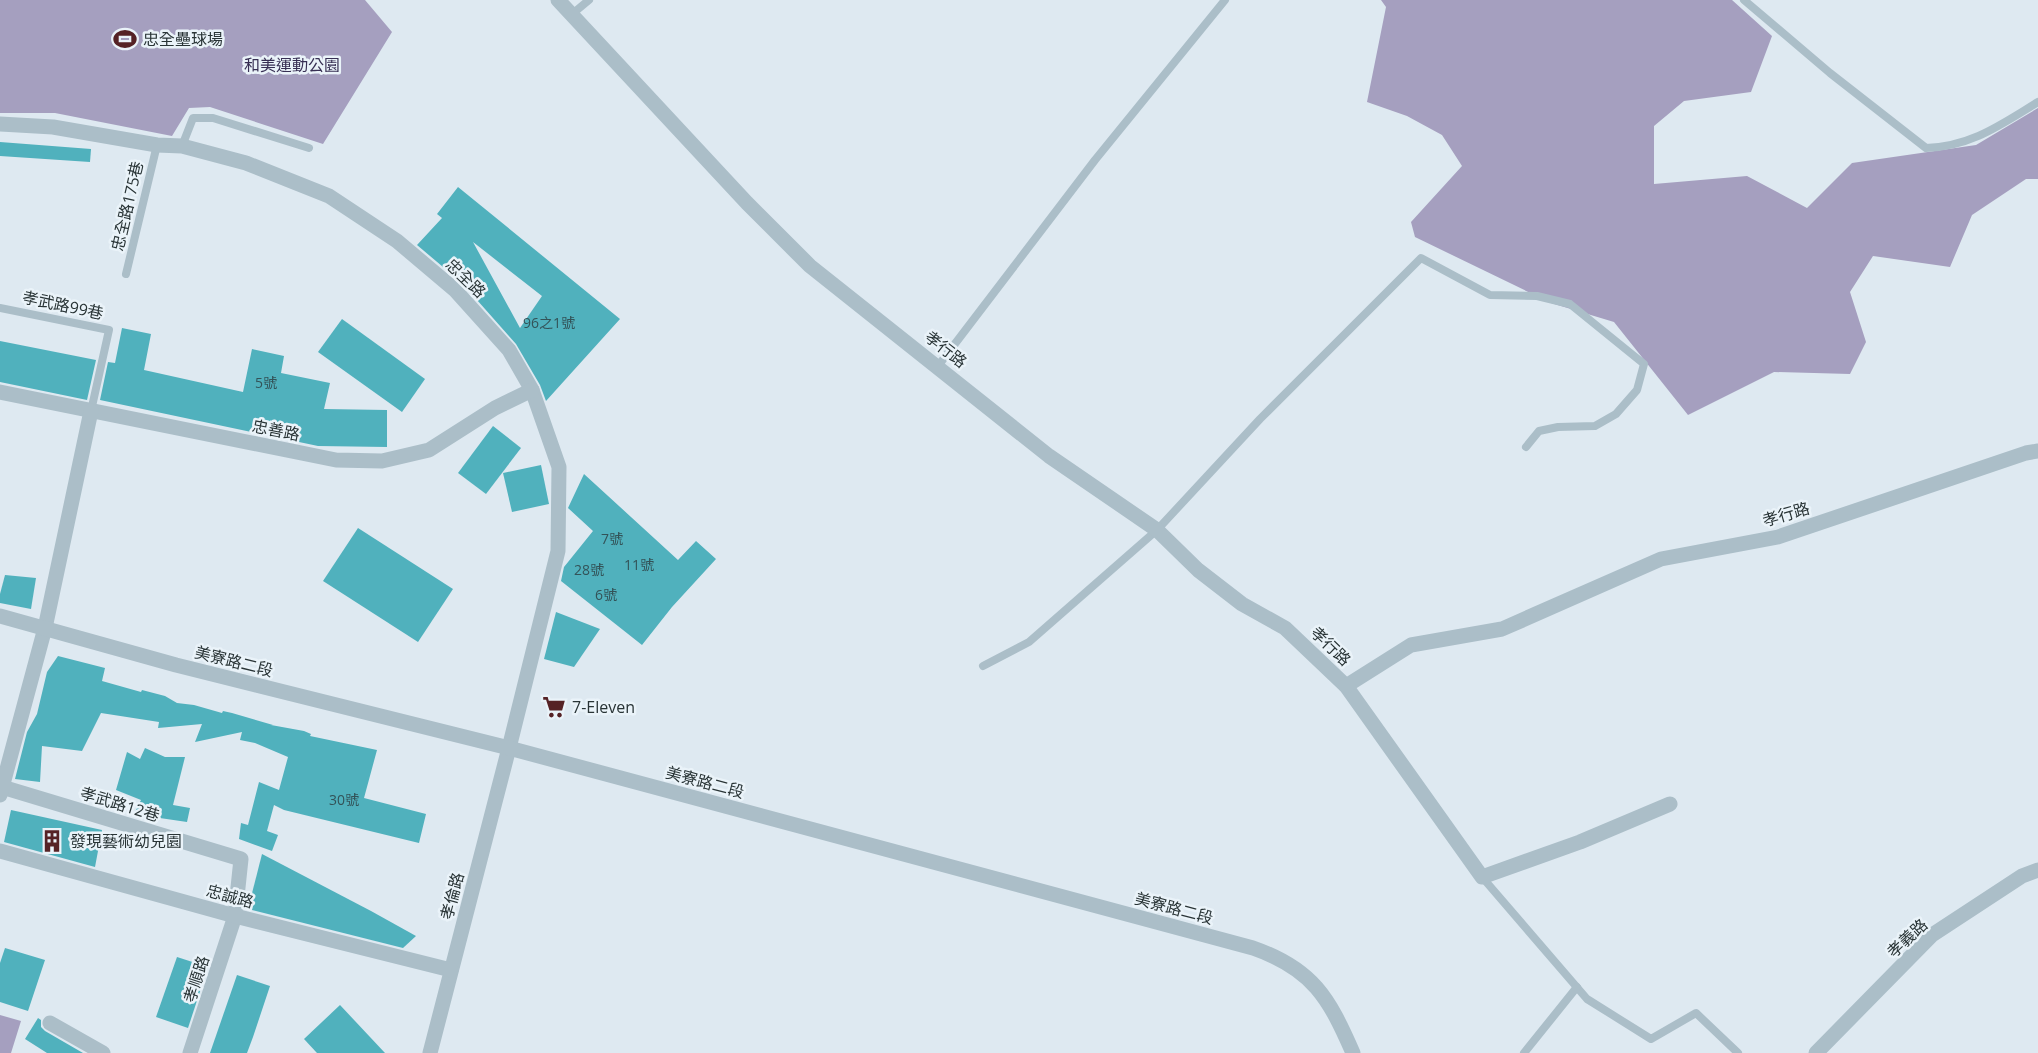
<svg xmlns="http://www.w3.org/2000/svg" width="2038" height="1053" viewBox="0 0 2038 1053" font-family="'Open Sans','Noto Sans TC',sans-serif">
<rect width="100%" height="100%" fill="#dee9f1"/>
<g fill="#a59fbf">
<polygon points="0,0 365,0 392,32 323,144 210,107 189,108 172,136 55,113 0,113"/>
<polygon points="1381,0 1732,0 1772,36 1751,92 1684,101 1654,126 1654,184 1747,176 1807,208 1852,163 1976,145 2038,108 2038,179 2026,179 1972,215 1950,267 1873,256 1850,292 1866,342 1850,374 1774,372 1688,415 1614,322 1551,303 1415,237 1411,222 1462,166 1442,135 1407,116 1367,102 1386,7"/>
<polygon points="0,1015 21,1021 11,1053 0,1053"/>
</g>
<g fill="#50b1bd" fill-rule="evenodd">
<polygon points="0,142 91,149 90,162 0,156"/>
<path d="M 458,187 L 620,319 L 546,401 L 540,385 L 516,344 L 462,283 L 417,245 L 442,218 L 437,214 ZM 473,242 L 542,296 L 520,328 Z"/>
<polygon points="342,319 425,379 402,412 318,352"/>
<polygon points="122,328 151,334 144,370 243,392 252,349 284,356 281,373 330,383 324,409 387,410 387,447 318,446 100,400 108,362 115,363"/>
<polygon points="0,341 96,360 87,400 0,382"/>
<polygon points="493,426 521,448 486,494 458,473"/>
<polygon points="541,465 549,504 512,512 503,473"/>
<polygon points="584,474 678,560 696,541 716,559 672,607 642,645 561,581 564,567 593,531 568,508"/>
<polygon points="358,528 453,589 418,642 323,581"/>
<polygon points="5,575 36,578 31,609 0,603 0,594"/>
<polygon points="556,612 600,629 574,667 544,659"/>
<polygon points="58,656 105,668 102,681 141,692 142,690 165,696 177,703 194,705 222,713 223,711 232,713 273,725 271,725 304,731 311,734 310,736 377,750 364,798 426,814 419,843 284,810 274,805 267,831 278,835 272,851 239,839 241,823 248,825 259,782 279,790 288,757 255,743 240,740 242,732 195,742 202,724 158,728 159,722 101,713 82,751 42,746 40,782 15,779 27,732 37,714 47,672"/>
<polygon points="145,748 165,757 185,757 173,805 190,808 187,822 153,817 135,812 141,800 116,790 127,752 140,759"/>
<polygon points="11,810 102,830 95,867 4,842"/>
<polygon points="262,854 371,911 416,936 403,948 248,909"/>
<polygon points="5,948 45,960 28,1011 0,1002 0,963"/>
<polygon points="177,957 208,967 188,1028 156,1017"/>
<polygon points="237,975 270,986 253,1037 247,1053 210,1053"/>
<polygon points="340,1005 385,1053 317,1053 304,1039"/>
<polygon points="38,1018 41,1020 41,1027 45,1031 83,1053 47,1053 25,1039"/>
</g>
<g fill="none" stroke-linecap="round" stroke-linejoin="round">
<g stroke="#abbec8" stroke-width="8">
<path d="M 1744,0 L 1830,73 L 1926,148 C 1972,146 2000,125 2038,102"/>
<polyline points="571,15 589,0"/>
<polyline points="182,146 193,118 213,118 309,148"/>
<polyline points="126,274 157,145"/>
<polyline points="0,308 109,330 91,411"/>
<polyline points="938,366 1095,160 1225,0"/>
<polyline points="983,666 1029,642 1157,530 1260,419 1421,258 1490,295 1537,296 1570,304 1644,364 1637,390 1616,414 1595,426 1558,427 1539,431 1526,447"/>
<polyline points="1482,877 1587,999 1651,1039 1696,1013 1738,1053"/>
<polyline points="1524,1053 1577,987"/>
</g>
<g stroke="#abbec8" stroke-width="15">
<polyline points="558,0 747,203 810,266 1049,456 1157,530 1198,570 1242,604 1285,628 1346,686 1482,877 1580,842 1670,804"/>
<polyline points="0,124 53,127 157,145 182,146 246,163 329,196 397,241 455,290 509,350 532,390 559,467 558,551 509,748 430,1053"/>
<polyline points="0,392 336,460 382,461 429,450 495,408 532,390"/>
<polyline points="1346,686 1411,645 1502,629 1661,559 1778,537 2026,453 2038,451"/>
<polyline points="2,787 241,859 235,916 190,1053"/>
<polyline points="0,795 45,628 91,411"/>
<polyline points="0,851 235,916 451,970"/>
<polyline points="50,1023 103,1053"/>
<polyline points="1816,1053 1932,935 2022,876 2038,870"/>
</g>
<path stroke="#abbec8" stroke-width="15" d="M 0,616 L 176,665 L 509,748 L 1253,948 C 1313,969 1329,998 1353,1053"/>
</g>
<defs>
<g id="stadium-bare" transform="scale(1.8)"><path d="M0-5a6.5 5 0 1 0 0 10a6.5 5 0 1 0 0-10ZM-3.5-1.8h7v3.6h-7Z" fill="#552225" stroke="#eaf3f9" stroke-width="2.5" paint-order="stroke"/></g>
<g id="supermarket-bare" transform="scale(1.8)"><path d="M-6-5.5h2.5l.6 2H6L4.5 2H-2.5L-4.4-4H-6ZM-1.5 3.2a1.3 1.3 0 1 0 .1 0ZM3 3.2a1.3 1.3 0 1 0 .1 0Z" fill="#552225" stroke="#eaf3f9" stroke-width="2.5" paint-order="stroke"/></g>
<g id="building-bare" transform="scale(1.8)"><path d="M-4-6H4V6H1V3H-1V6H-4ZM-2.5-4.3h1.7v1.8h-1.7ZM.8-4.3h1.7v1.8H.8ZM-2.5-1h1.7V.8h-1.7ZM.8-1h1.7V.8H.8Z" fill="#552225" stroke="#eaf3f9" stroke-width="2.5" paint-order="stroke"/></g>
</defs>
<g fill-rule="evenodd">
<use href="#stadium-bare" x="125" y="39"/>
<use href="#supermarket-bare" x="554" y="707"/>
<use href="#building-bare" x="52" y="841"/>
</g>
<g text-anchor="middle" stroke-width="5" stroke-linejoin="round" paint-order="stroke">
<g font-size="14" fill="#335358">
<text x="549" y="328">96之1號</text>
<text x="266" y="388">5號</text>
<text x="612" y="544">7號</text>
<text x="639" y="570">11號</text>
<text x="589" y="575">28號</text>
<text x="606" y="600">6號</text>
<text x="344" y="805">30號</text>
</g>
<g font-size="16" fill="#293436" stroke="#eaf3f9" text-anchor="start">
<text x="143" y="45">忠全壘球場</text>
<text x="572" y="713">7-Eleven</text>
<text x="70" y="847">發現藝術幼兒園</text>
</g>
<g font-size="16" fill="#372f53" stroke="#eaf3f9">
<text x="292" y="71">和美運動公園</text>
</g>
<g font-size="16" fill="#293436" stroke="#eaf3f9">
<text transform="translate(127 206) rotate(-77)" y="6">忠全路175巷</text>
<text transform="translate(466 278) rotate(44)" y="6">忠全路</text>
<text transform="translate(63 305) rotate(12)" y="6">孝武路99巷</text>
<text transform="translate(946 349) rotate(38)" y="6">孝行路</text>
<text transform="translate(276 430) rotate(11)" y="6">忠善路</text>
<text transform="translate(1786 514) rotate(-16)" y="6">孝行路</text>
<text transform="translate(1331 646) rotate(44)" y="6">孝行路</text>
<text transform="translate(234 661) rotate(14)" y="6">美寮路二段</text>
<text transform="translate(705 782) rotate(15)" y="6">美寮路二段</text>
<text transform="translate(120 804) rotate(17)" y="6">孝武路12巷</text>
<text transform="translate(230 896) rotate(15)" y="6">忠誠路</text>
<text transform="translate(452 896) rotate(-75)" y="6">孝倫路</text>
<text transform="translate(1174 908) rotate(15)" y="6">美寮路二段</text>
<text transform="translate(1907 938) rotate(-43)" y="6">孝義路</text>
<text transform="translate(196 979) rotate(-72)" y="6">孝順路</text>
</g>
</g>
</svg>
